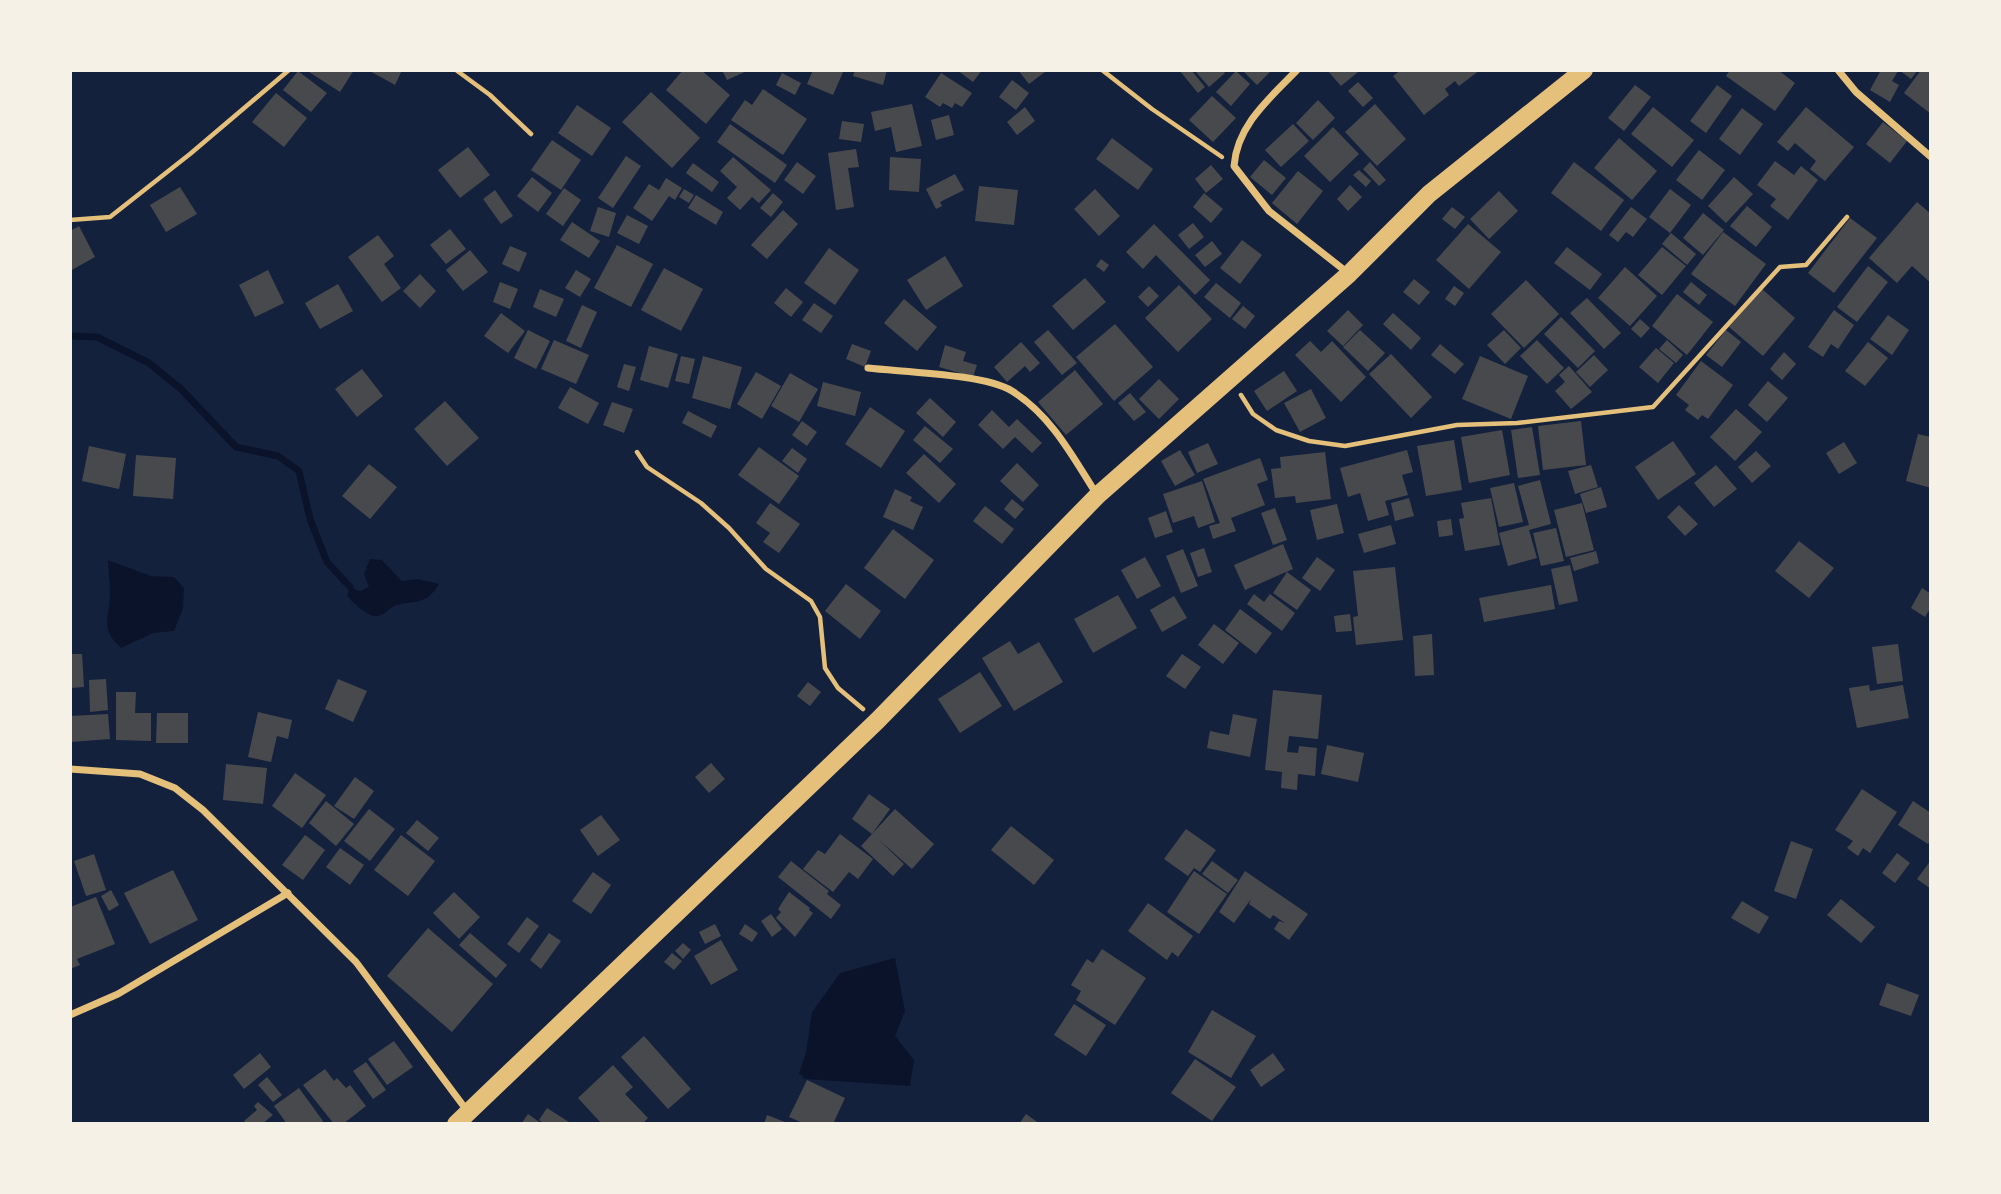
<svg xmlns="http://www.w3.org/2000/svg" width="2001" height="1194" viewBox="0 0 2001 1194" font-family="'Exo 2',sans-serif">
<rect width="100%" height="100%" fill="#14213d"/>
<g fill="#0b132b">
<path d="M 370,559 L 382,560 L 402,581 L 418,579 L 439,584 C 426,605 418,600 397,605 C 389,607 384,618 373,616 C 363,613 354,603 347,596 L 350,587 L 360,591 L 369,587 L 364,574 Z"/>
<path d="M 108,560 L 151,576 L 174,577 L 184,588 L 183,609 L 174,631 L 153,633 L 121,648 C 99,628 110,618 110,593 C 110,582 108,571 108,560 Z"/>
<polygon points="895,958 905,1011 895,1036 914,1060 910,1086 805,1079 799,1073 806,1053 812,1012 840,973"/>
</g>
<g fill="none" stroke-linecap="round" stroke-linejoin="round">
<polyline stroke="#0b132b" stroke-width="7" points="70,336 97,337 149,363 181,389 236,447 278,456 299,471 310,519 327,562 350,587"/>
</g>
<g fill="#48494c">
<polygon points="306,70 354,70 340,92"/>
<polygon points="368,70 402,70 395,85"/>
<polygon points="683,70 701,70 730,95 706,124 666,90"/>
<polygon points="722,70 749,70 727,80"/>
<polygon points="813,70 844,70 833,95 807,84"/>
<polygon points="855,70 887,70 883,85 853,76"/>
<polygon points="957,70 982,70 973,82"/>
<polygon points="1018,70 1044,70 1045,72 1029,84"/>
<polygon points="1179,70 1191,70 1205,87 1198,93"/>
<polygon points="1199,70 1222,70 1225,73 1209,87 1196,72"/>
<polygon points="1242,70 1272,70 1257,85"/>
<polygon points="1327,70 1356,70 1358,72 1341,86"/>
<polygon points="1401,70 1480,70 1459,86 1455,81 1445,89 1449,95 1424,115 1393,76"/>
<polygon points="1730,70 1778,70 1795,83 1775,111 1726,76"/>
<polygon points="1881,70 1898,71 1892,81 1899,85 1890,102 1870,90"/>
<polygon points="1899,70 1918,70 1911,79"/>
<polygon points="1921,70 1931,70 1931,114 1904,93"/>
<polygon points="298,71 327,93 311,112 283,90"/>
<polygon points="1236,71 1250,84 1231,106 1216,92"/>
<polygon points="782,73 801,83 795,95 776,85"/>
<polygon points="941,73 972,93 962,107 955,103 952,108 943,103 940,107 925,97"/>
<polygon points="1012,80 1029,93 1016,110 999,97"/>
<polygon points="1358,82 1373,98 1363,107 1348,91"/>
<polygon points="1635,85 1651,97 1624,131 1608,118"/>
<polygon points="1717,85 1732,96 1706,133 1690,121"/>
<polygon points="763,89 807,119 783,155 731,120 745,100 752,105"/>
<polygon points="651,92 700,138 672,168 622,122"/>
<polygon points="276,93 307,118 284,147 252,122"/>
<polygon points="1212,96 1236,118 1213,142 1189,120"/>
<polygon points="1318,100 1335,118 1313,140 1296,123"/>
<polygon points="912,104 922,146 896,152 891,127 875,131 871,112"/>
<polygon points="1375,104 1406,139 1377,166 1345,132"/>
<polygon points="577,105 611,128 592,156 558,133"/>
<polygon points="1025,107 1035,121 1017,135 1007,122"/>
<polygon points="1653,107 1694,140 1672,167 1631,134"/>
<polygon points="1806,107 1854,147 1825,181 1810,169 1816,161 1795,143 1788,151 1777,142"/>
<polygon points="1742,108 1763,124 1740,155 1719,139"/>
<polygon points="949,115 954,135 936,140 931,120"/>
<polygon points="842,121 864,124 861,142 839,139"/>
<polygon points="1883,122 1907,141 1890,163 1866,144"/>
<polygon points="730,124 787,165 775,183 717,142"/>
<polygon points="1293,124 1309,141 1281,167 1265,150"/>
<polygon points="1333,127 1359,154 1330,182 1304,156"/>
<polygon points="1112,138 1153,169 1138,190 1096,159"/>
<polygon points="1619,138 1657,171 1632,200 1594,168"/>
<polygon points="552,140 581,160 561,190 531,170"/>
<polygon points="468,147 490,175 460,198 438,170"/>
<polygon points="856,149 859,167 848,168 854,207 836,210 828,153"/>
<polygon points="1699,150 1725,170 1702,200 1676,180"/>
<polygon points="626,156 641,166 613,208 598,198"/>
<polygon points="733,157 771,190 759,203 752,197 740,210 727,198 737,187 720,171"/>
<polygon points="890,157 921,159 919,192 889,190"/>
<polygon points="1264,160 1286,178 1272,195 1250,177"/>
<polygon points="1775,161 1794,175 1801,166 1818,180 1788,220 1770,206 1776,199 1757,185"/>
<polygon points="797,162 816,176 803,194 784,180"/>
<polygon points="1370,162 1386,180 1379,186 1363,169"/>
<polygon points="1574,162 1624,200 1601,231 1551,193"/>
<polygon points="693,163 719,182 712,192 686,173"/>
<polygon points="1211,165 1223,179 1206,193 1195,179"/>
<polygon points="1359,170 1371,181 1366,187 1353,175"/>
<polygon points="1298,171 1323,191 1297,224 1272,203"/>
<polygon points="955,174 964,190 940,202 942,206 936,209 926,189"/>
<polygon points="532,177 552,193 538,212 517,196"/>
<polygon points="1734,177 1753,194 1726,223 1708,206"/>
<polygon points="666,178 682,188 675,200 669,196 652,221 633,208 649,184 659,190"/>
<polygon points="1350,185 1362,197 1348,211 1337,199"/>
<polygon points="979,186 1018,190 1014,225 975,221"/>
<polygon points="180,187 197,214 166,232 150,205"/>
<polygon points="564,188 581,200 563,226 546,214"/>
<polygon points="684,189 694,195 689,203 679,197"/>
<polygon points="1095,189 1120,216 1099,236 1074,209"/>
<polygon points="1670,189 1691,205 1670,233 1649,217"/>
<polygon points="495,190 513,216 501,224 483,199"/>
<polygon points="1499,191 1518,211 1489,239 1470,219"/>
<polygon points="773,193 783,202 771,217 760,208"/>
<polygon points="1204,193 1223,209 1211,223 1193,207"/>
<polygon points="696,195 723,212 716,225 688,208"/>
<polygon points="1917,202 1931,214 1931,283 1912,266 1897,283 1869,258"/>
<polygon points="1747,206 1772,227 1756,247 1730,226"/>
<polygon points="598,207 616,213 609,237 590,231"/>
<polygon points="1452,207 1465,217 1455,229 1442,219"/>
<polygon points="1631,207 1647,219 1633,237 1626,232 1618,242 1609,235"/>
<polygon points="783,210 798,224 767,259 751,245"/>
<polygon points="1703,213 1724,230 1703,255 1683,238"/>
<polygon points="627,215 648,226 639,244 617,233"/>
<polygon points="1850,218 1877,238 1834,293 1808,273"/>
<polygon points="572,222 600,241 589,258 560,240"/>
<polygon points="1193,223 1204,237 1189,249 1178,235"/>
<polygon points="1154,224 1210,280 1195,295 1156,255 1143,269 1126,252"/>
<polygon points="1468,224 1501,252 1469,289 1436,260"/>
<polygon points="79,226 95,257 70,271 70,231"/>
<polygon points="450,229 466,249 446,264 430,245"/>
<polygon points="1723,232 1766,264 1735,306 1691,274"/>
<polygon points="1671,233 1696,254 1687,265 1662,244"/>
<polygon points="378,235 394,256 384,264 401,288 382,302 348,257"/>
<polygon points="1242,240 1262,255 1240,284 1220,268"/>
<polygon points="1212,241 1222,254 1205,267 1195,255"/>
<polygon points="617,245 653,264 631,307 594,288"/>
<polygon points="510,246 527,253 519,272 502,264"/>
<polygon points="1567,247 1602,274 1590,290 1554,263"/>
<polygon points="1662,247 1686,266 1662,295 1638,275"/>
<polygon points="829,248 859,270 835,305 804,283"/>
<polygon points="470,250 488,272 463,291 446,270"/>
<polygon points="945,256 963,286 926,310 907,280"/>
<polygon points="1101,259 1109,265 1104,272 1096,266"/>
<polygon points="1868,266 1888,282 1857,322 1837,307"/>
<polygon points="1625,267 1657,296 1630,326 1598,298"/>
<polygon points="664,268 703,289 681,331 641,310"/>
<polygon points="268,270 284,303 255,317 239,285"/>
<polygon points="576,270 591,279 580,297 565,288"/>
<polygon points="420,274 436,291 420,308 403,291"/>
<polygon points="1085,278 1106,302 1073,330 1052,306"/>
<polygon points="1414,279 1430,292 1419,305 1403,292"/>
<polygon points="1526,280 1559,314 1524,348 1491,314"/>
<polygon points="500,282 518,289 510,309 493,302"/>
<polygon points="1691,282 1707,295 1699,305 1683,292"/>
<polygon points="1216,283 1241,303 1230,318 1204,297"/>
<polygon points="338,284 353,311 320,329 305,303"/>
<polygon points="1179,285 1212,319 1178,352 1145,318"/>
<polygon points="1149,286 1159,296 1148,307 1138,297"/>
<polygon points="1454,286 1464,293 1455,306 1445,299"/>
<polygon points="786,288 803,302 791,317 774,303"/>
<polygon points="540,289 564,299 556,317 533,307"/>
<polygon points="1762,289 1795,318 1763,356 1729,327"/>
<polygon points="1677,294 1713,322 1687,355 1652,326"/>
<polygon points="1587,298 1621,333 1604,349 1570,313"/>
<polygon points="904,299 937,327 917,351 884,323"/>
<polygon points="814,303 833,316 821,333 802,320"/>
<polygon points="582,305 597,312 581,348 566,341"/>
<polygon points="1243,306 1255,316 1245,329 1232,319"/>
<polygon points="1348,310 1363,325 1343,346 1327,331"/>
<polygon points="1834,310 1854,325 1838,349 1831,344 1823,357 1808,347"/>
<polygon points="501,313 525,331 508,353 484,336"/>
<polygon points="1393,313 1421,338 1411,350 1383,324"/>
<polygon points="1888,315 1909,330 1892,355 1870,339"/>
<polygon points="1561,317 1595,351 1578,368 1544,334"/>
<polygon points="1640,319 1650,328 1641,338 1631,329"/>
<polygon points="1115,324 1153,367 1114,401 1076,357"/>
<polygon points="528,330 550,341 536,369 514,358"/>
<polygon points="1048,330 1077,363 1062,375 1034,342"/>
<polygon points="1360,330 1385,353 1368,371 1343,347"/>
<polygon points="1504,330 1521,348 1505,364 1487,345"/>
<polygon points="1726,330 1741,342 1722,367 1706,355"/>
<polygon points="554,340 589,355 576,384 541,369"/>
<polygon points="1537,340 1564,368 1547,384 1520,356"/>
<polygon points="1667,340 1683,355 1676,363 1659,349"/>
<polygon points="1310,341 1321,352 1332,341 1366,377 1341,402 1295,355"/>
<polygon points="1021,342 1040,363 1030,372 1025,366 1007,382 994,367"/>
<polygon points="1868,342 1888,358 1865,386 1845,371"/>
<polygon points="852,344 871,351 865,367 846,359"/>
<polygon points="1440,344 1464,364 1455,374 1431,355"/>
<polygon points="945,345 966,352 963,361 977,365 973,377 939,367"/>
<polygon points="649,346 678,354 668,388 640,380"/>
<polygon points="1656,348 1674,363 1658,383 1639,367"/>
<polygon points="1784,352 1796,364 1782,380 1770,369"/>
<polygon points="1391,354 1432,397 1411,418 1369,374"/>
<polygon points="1594,355 1608,370 1590,387 1576,372"/>
<polygon points="681,356 695,359 689,384 675,381"/>
<polygon points="703,356 742,367 730,409 692,398"/>
<polygon points="1480,356 1528,376 1511,419 1462,399"/>
<polygon points="1701,361 1733,385 1708,419 1702,415 1698,420 1685,410 1689,405 1676,395"/>
<polygon points="624,364 636,367 629,391 617,387"/>
<polygon points="1569,366 1592,392 1571,409 1555,391 1565,382 1559,375"/>
<polygon points="362,369 383,396 357,417 335,389"/>
<polygon points="1075,370 1103,404 1066,435 1038,402"/>
<polygon points="1284,371 1297,391 1267,411 1254,391"/>
<polygon points="756,372 781,386 762,419 737,404"/>
<polygon points="790,373 818,389 799,422 771,406"/>
<polygon points="1159,379 1179,399 1159,419 1139,399"/>
<polygon points="1768,381 1788,398 1767,422 1748,405"/>
<polygon points="823,382 861,392 855,416 817,406"/>
<polygon points="570,387 599,403 588,424 558,408"/>
<polygon points="1311,389 1326,418 1300,432 1284,403"/>
<polygon points="1130,393 1146,412 1134,421 1118,403"/>
<polygon points="930,398 956,422 943,437 916,413"/>
<polygon points="445,401 479,438 447,466 414,429"/>
<polygon points="612,402 633,409 624,433 603,425"/>
<polygon points="870,407 905,431 881,468 845,444"/>
<polygon points="1736,409 1762,432 1735,461 1710,437"/>
<polygon points="992,410 1009,427 1017,419 1042,443 1032,453 1015,437 1003,449 978,425"/>
<polygon points="688,411 717,426 711,438 682,423"/>
<polygon points="802,421 817,432 807,446 792,435"/>
<polygon points="1581,421 1586,465 1543,470 1538,426"/>
<polygon points="925,426 953,449 940,463 913,440"/>
<polygon points="1532,427 1540,475 1518,478 1511,430"/>
<polygon points="1502,430 1510,475 1469,483 1461,437"/>
<polygon points="1918,434 1931,437 1931,488 1906,481"/>
<polygon points="1454,440 1462,490 1426,496 1417,446"/>
<polygon points="1673,441 1696,474 1658,500 1635,467"/>
<polygon points="1844,442 1857,463 1839,474 1826,453"/>
<polygon points="1208,443 1218,464 1197,473 1188,452"/>
<polygon points="89,446 126,454 119,489 82,481"/>
<polygon points="759,447 799,476 779,504 738,475"/>
<polygon points="792,448 807,459 798,473 782,461"/>
<polygon points="1180,450 1195,475 1175,486 1161,461"/>
<polygon points="1407,450 1413,472 1402,475 1408,495 1385,501 1389,515 1368,521 1360,493 1348,497 1340,468"/>
<polygon points="1756,451 1771,466 1752,483 1738,467"/>
<polygon points="1325,452 1331,499 1296,503 1295,496 1275,498 1271,469 1281,468 1280,457"/>
<polygon points="924,454 956,484 939,503 906,473"/>
<polygon points="136,455 176,458 173,499 133,496"/>
<polygon points="1260,458 1268,480 1257,484 1265,505 1231,518 1236,531 1213,539 1209,526 1220,523 1203,479"/>
<polygon points="1017,463 1039,485 1023,502 1000,481"/>
<polygon points="369,464 397,487 370,519 342,496"/>
<polygon points="1591,465 1598,487 1575,494 1568,471"/>
<polygon points="1716,465 1737,489 1714,507 1694,483"/>
<polygon points="1540,480 1551,524 1529,530 1537,558 1508,566 1499,533 1529,525 1518,486"/>
<polygon points="1202,481 1215,522 1198,528 1194,516 1173,523 1163,494"/>
<polygon points="1514,483 1523,522 1499,527 1490,488"/>
<polygon points="1601,487 1607,507 1586,513 1580,494"/>
<polygon points="895,489 912,497 910,501 923,507 913,530 883,517"/>
<polygon points="1409,498 1414,516 1395,521 1391,503"/>
<polygon points="1491,498 1500,545 1465,551 1459,519 1464,518 1461,503"/>
<polygon points="1012,499 1024,509 1015,519 1004,509"/>
<polygon points="770,503 800,524 779,553 763,542 770,533 756,523"/>
<polygon points="1582,503 1594,550 1566,557 1554,510"/>
<polygon points="1337,504 1344,533 1317,540 1310,510"/>
<polygon points="1679,505 1698,524 1685,536 1667,517"/>
<polygon points="985,506 1014,529 1002,544 973,521"/>
<polygon points="1275,508 1287,540 1273,545 1261,513"/>
<polygon points="1166,511 1173,532 1155,538 1148,518"/>
<polygon points="1451,519 1453,535 1439,537 1437,521"/>
<polygon points="1391,525 1396,544 1364,553 1358,534"/>
<polygon points="1556,528 1564,561 1541,566 1533,533"/>
<polygon points="893,529 934,560 905,599 864,568"/>
<polygon points="1799,541 1834,568 1809,598 1775,571"/>
<polygon points="1283,544 1293,569 1245,590 1234,565"/>
<polygon points="1204,548 1212,572 1198,577 1190,553"/>
<polygon points="1183,549 1198,586 1181,593 1166,556"/>
<polygon points="1596,551 1599,563 1574,571 1570,558"/>
<polygon points="1145,557 1161,586 1137,599 1121,570"/>
<polygon points="1317,557 1335,570 1320,591 1302,578"/>
<polygon points="1570,565 1578,601 1559,605 1551,569"/>
<polygon points="1395,567 1403,640 1356,645 1353,617 1358,616 1353,571"/>
<polygon points="1287,572 1311,590 1297,610 1273,593"/>
<polygon points="846,584 881,611 860,639 825,611"/>
<polygon points="1551,585 1555,609 1484,622 1479,598"/>
<polygon points="1922,588 1931,594 1931,607 1925,617 1911,608"/>
<polygon points="1254,594 1264,602 1270,594 1295,613 1282,631 1247,604"/>
<polygon points="1118,595 1137,628 1093,653 1074,619"/>
<polygon points="1174,596 1187,618 1162,632 1150,610"/>
<polygon points="1240,609 1272,633 1256,654 1225,630"/>
<polygon points="1350,614 1352,631 1336,632 1334,616"/>
<polygon points="1214,624 1239,643 1223,664 1198,645"/>
<polygon points="1432,634 1434,675 1415,676 1413,636"/>
<polygon points="1010,641 1018,654 1039,642 1063,682 1014,711 982,658"/>
<polygon points="1898,644 1903,681 1877,684 1872,647"/>
<polygon points="70,654 82,654 84,687 70,688"/>
<polygon points="1182,654 1201,667 1185,689 1166,676"/>
<polygon points="980,672 1002,706 960,733 938,699"/>
<polygon points="106,679 108,710 90,712 89,680"/>
<polygon points="338,679 367,691 353,722 325,709"/>
<polygon points="808,682 821,692 810,706 797,696"/>
<polygon points="1869,685 1870,691 1903,685 1909,718 1857,728 1849,688"/>
<polygon points="1273,690 1322,695 1318,739 1289,736 1287,752 1298,753 1299,746 1317,748 1315,776 1298,774 1297,790 1281,788 1282,772 1265,770"/>
<polygon points="116,692 136,692 135,713 151,713 151,741 116,740"/>
<polygon points="258,712 292,720 288,739 277,736 271,762 248,757"/>
<polygon points="157,713 188,713 188,743 156,743"/>
<polygon points="108,714 110,739 70,742 70,716"/>
<polygon points="1233,714 1257,719 1250,757 1207,748 1210,731 1229,735"/>
<polygon points="1327,745 1364,753 1358,782 1321,774"/>
<polygon points="711,763 725,779 709,793 695,777"/>
<polygon points="226,764 267,768 263,804 223,800"/>
<polygon points="295,773 326,795 302,828 272,806"/>
<polygon points="355,777 374,791 354,819 334,806"/>
<polygon points="1862,789 1897,812 1870,853 1863,848 1858,856 1847,848 1853,841 1835,830"/>
<polygon points="869,794 890,809 872,834 852,819"/>
<polygon points="326,801 354,824 336,846 309,823"/>
<polygon points="1913,801 1931,813 1931,839 1928,844 1898,825"/>
<polygon points="369,809 395,829 370,861 344,841"/>
<polygon points="895,809 934,844 912,869 878,839 904,864 893,876 861,846"/>
<polygon points="601,815 620,840 598,856 580,830"/>
<polygon points="417,820 439,838 428,851 406,833"/>
<polygon points="1011,826 1054,860 1034,885 991,850"/>
<polygon points="1186,829 1216,850 1200,872 1194,868 1188,876 1164,859"/>
<polygon points="840,834 873,859 858,879 849,872 833,892 803,869 818,850 825,854"/>
<polygon points="305,835 325,850 303,880 282,865"/>
<polygon points="401,835 435,861 408,896 374,870"/>
<polygon points="1791,841 1813,849 1796,899 1774,891"/>
<polygon points="340,848 364,865 350,885 326,867"/>
<polygon points="1897,853 1910,863 1895,883 1882,873"/>
<polygon points="94,854 106,890 86,896 74,861"/>
<polygon points="1931,860 1931,889 1917,879"/>
<polygon points="791,861 829,891 827,894 841,905 831,919 778,877"/>
<polygon points="1212,861 1238,880 1228,893 1202,874"/>
<polygon points="173,870 198,920 150,944 124,893"/>
<polygon points="1194,871 1227,894 1199,934 1167,912"/>
<polygon points="1245,871 1308,914 1289,940 1274,929 1279,921 1285,923 1273,915 1270,919 1249,904 1251,899 1234,923 1219,912"/>
<polygon points="593,872 611,885 591,914 572,901"/>
<polygon points="111,890 119,905 109,911 101,896"/>
<polygon points="454,892 480,917 459,939 433,913"/>
<polygon points="789,892 810,908 809,910 813,913 795,937 776,918 781,912 778,909"/>
<polygon points="96,897 115,944 77,959 80,965 70,969 70,907"/>
<polygon points="1841,899 1875,927 1861,943 1827,915"/>
<polygon points="1742,901 1769,917 1759,934 1731,918"/>
<polygon points="1148,903 1193,936 1178,957 1172,952 1167,960 1128,931"/>
<polygon points="771,914 782,929 772,937 761,921"/>
<polygon points="527,917 539,926 519,953 507,944"/>
<polygon points="715,924 721,936 705,944 699,932"/>
<polygon points="745,924 758,933 752,942 739,934"/>
<polygon points="428,928 493,984 452,1032 387,976"/>
<polygon points="470,933 507,965 496,978 459,945"/>
<polygon points="549,933 561,941 541,969 530,960"/>
<polygon points="721,940 738,970 711,985 694,956"/>
<polygon points="683,943 691,950 683,959 675,951"/>
<polygon points="1102,949 1146,978 1115,1025 1076,1000 1081,991 1071,985 1087,959 1093,963"/>
<polygon points="672,953 682,961 674,970 664,962"/>
<polygon points="1887,983 1919,995 1911,1016 1879,1005"/>
<polygon points="1074,1004 1106,1025 1086,1056 1054,1035"/>
<polygon points="1212,1010 1256,1036 1231,1078 1188,1052"/>
<polygon points="644,1036 691,1089 668,1109 621,1057"/>
<polygon points="394,1041 413,1067 387,1085 368,1059"/>
<polygon points="260,1053 271,1067 244,1089 233,1075"/>
<polygon points="1273,1053 1285,1070 1261,1087 1250,1070"/>
<polygon points="1195,1059 1236,1087 1212,1121 1171,1093"/>
<polygon points="366,1062 386,1090 373,1099 353,1071"/>
<polygon points="613,1065 633,1087 625,1094 648,1118 642,1124 602,1124 578,1098"/>
<polygon points="325,1069 334,1081 337,1078 346,1088 350,1085 366,1106 343,1124 334,1124 303,1085"/>
<polygon points="267,1077 282,1095 273,1102 258,1085"/>
<polygon points="807,1080 845,1098 833,1124 805,1124 789,1117"/>
<polygon points="299,1088 323,1121 319,1124 287,1124 274,1106"/>
<polygon points="258,1102 273,1115 262,1124 247,1124 244,1121 257,1110 254,1106"/>
<polygon points="547,1108 572,1124 545,1124 539,1120"/>
<polygon points="528,1114 542,1124 521,1124"/>
<polygon points="1026,1114 1040,1124 1019,1124"/>
<polygon points="767,1115 790,1124 764,1124"/>
</g>
<g fill="none" stroke-linecap="round" stroke-linejoin="round">
<g stroke="#e5c07b" stroke-width="4.5">
<polyline points="456,70 490,95 531,134"/>
<polyline points="1102,70 1152,109 1222,157"/>
<polyline points="70,220 110,217 190,154 289,70"/>
<polyline points="1241,395 1253,414 1276,430 1309,441 1345,446 1457,425 1517,423 1653,407 1780,267 1806,265 1847,217"/>
<polyline points="637,452 647,467 701,503 729,528 766,569 811,601 820,617 825,668 838,688 863,709"/>
</g>
<g stroke="#e5c07b" stroke-width="7">
<path d="M 1297,70 C 1270,98 1237,125 1234,166 L 1269,211 L 1348,273"/>
<polyline points="1838,70 1856,92 1931,157"/>
<path d="M 868,368 C 902,372 985,374 1012,391 C 1051,415 1073,457 1097,495"/>
<polyline points="70,769 140,774 175,788 203,810 356,962 468,1112"/>
<polyline points="70,1015 118,994 288,893"/>
</g>
<polyline stroke="#e5c07b" stroke-width="18" points="456,1124 877,721 1098,495 1349,274 1429,194 1584,70"/>
</g>
<rect width="2001" height="1194" fill="none" stroke="#f6f1e7" stroke-width="144"/>
</svg>
